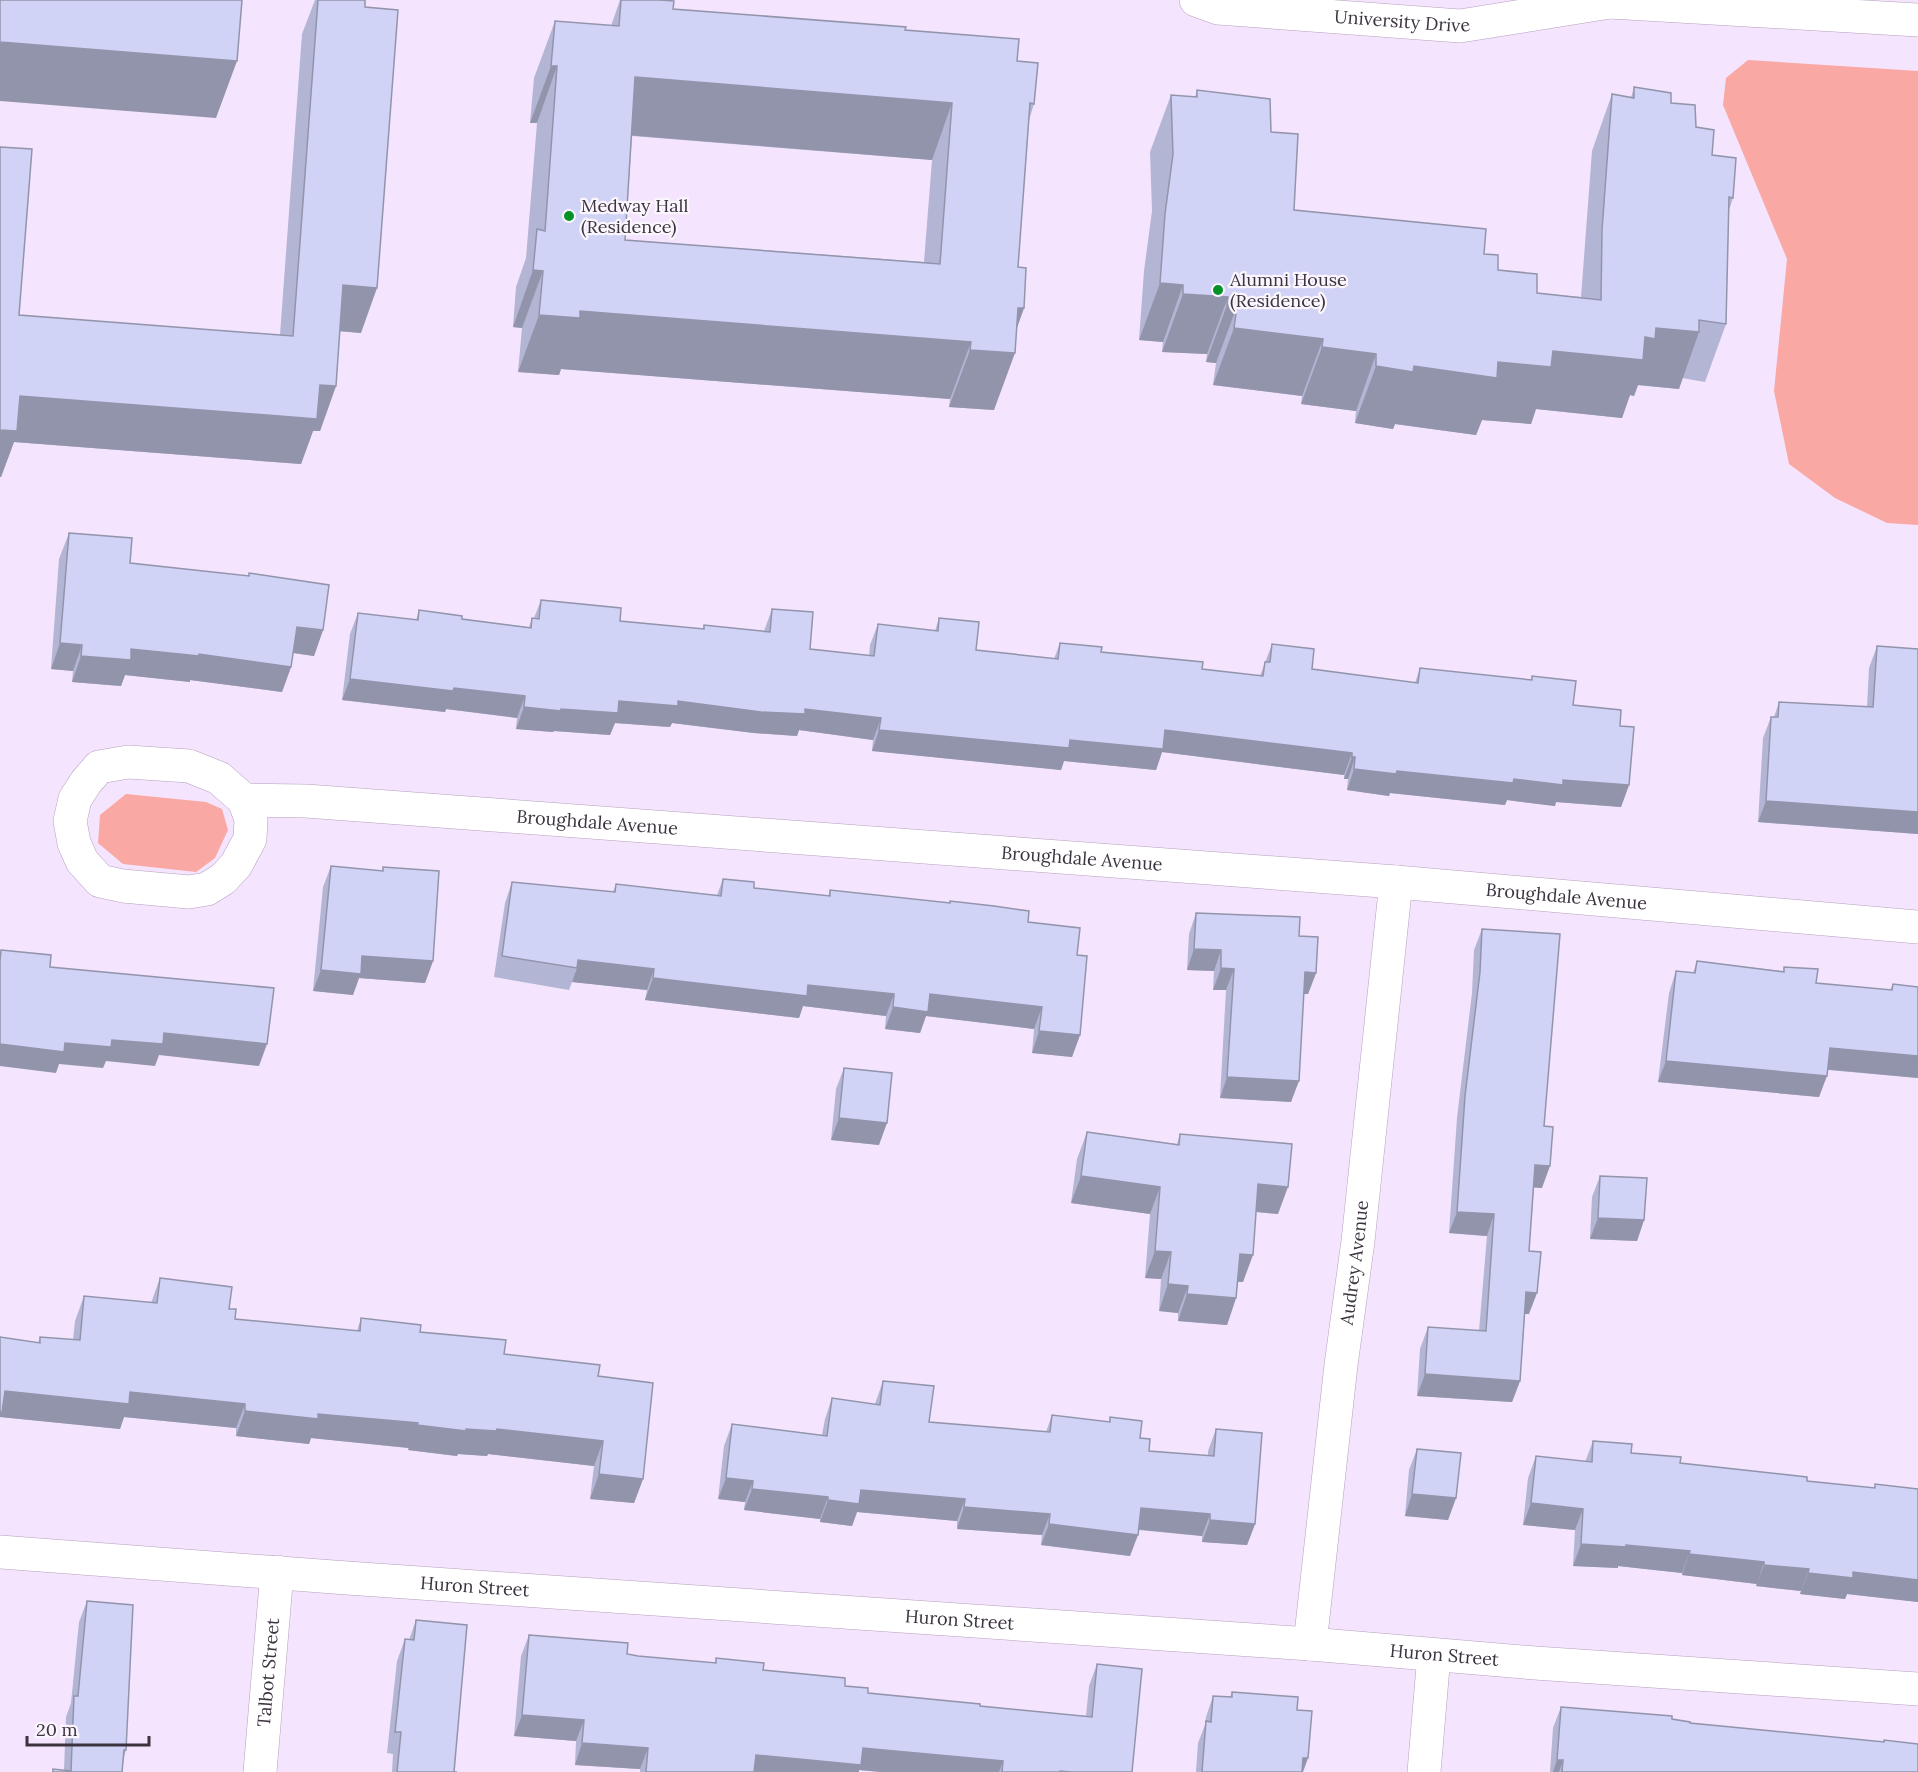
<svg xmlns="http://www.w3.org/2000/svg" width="1918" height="1772" viewBox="0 0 1918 1772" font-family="Lora,serif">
<rect width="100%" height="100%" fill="#f5e4fd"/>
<g fill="#f9a8a3">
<polygon points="1748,60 1918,71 1918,525 1887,523 1835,498 1789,464 1774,391 1787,259 1723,105 1726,78"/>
<polygon points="126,794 206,802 222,809 228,830 215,858 196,872 123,864 98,843 100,815"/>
</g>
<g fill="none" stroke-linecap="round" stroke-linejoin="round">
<g stroke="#b5a0be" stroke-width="34">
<g id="minor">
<path id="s1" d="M 1196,0 L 1218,8 L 1460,26 L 1610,2"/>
<polyline points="1601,0 1610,2 1918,20"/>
<polygon points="128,762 189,766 219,778 244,800 251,819 250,839 236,865 223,879 207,889 189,892 123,886 100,881 82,861 74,843 70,821 75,799 86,782 99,767"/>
<path id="s2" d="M 244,800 L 306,801 L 1396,882 L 1918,927"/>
<path id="s3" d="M 0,1552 L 347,1578 L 1310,1644 L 1535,1663 L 1918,1689"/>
<path id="s4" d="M 1310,1644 L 1341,1365 L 1358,1241 L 1396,882"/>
<path id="s5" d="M 260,1772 L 277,1572"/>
<polyline points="1424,1772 1434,1655"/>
</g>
</g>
<use href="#minor" stroke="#fff" stroke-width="33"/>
</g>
<g fill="#b3b5d4" fill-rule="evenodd">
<polygon points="315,0 365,0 361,333 340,331 336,386 320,431 313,431 301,464 14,442 1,477 0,477 0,147 19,315 280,335 302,34"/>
<path d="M 620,0 L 660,0 L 673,9 L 905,30 L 1017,61 L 1034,104 L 1029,120 L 1018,267 L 1024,308 L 1017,327 L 994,410 L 949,407 L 950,399 L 561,369 L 559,375 L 518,372 L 522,328 L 513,327 L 516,287 L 526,258 L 537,123 L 530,123 L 534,78 L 555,21 L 611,26 ZM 632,136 L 932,160 L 924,262 L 625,240 Z"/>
<polygon points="1634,87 1671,103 1696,127 1712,155 1733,198 1729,210 1726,324 1705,382 1682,378 1679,389 1638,385 1634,396 1630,395 1622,418 1536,409 1531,424 1482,420 1476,435 1395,424 1393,429 1355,423 1356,411 1301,404 1302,396 1213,385 1216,363 1206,362 1207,354 1162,352 1163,342 1139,340 1144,271 1152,211 1150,152 1171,95 1195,97 1197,90 1271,132 1294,210 1484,254 1498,270 1537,293 1581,297 1592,151 1612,94 1631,98"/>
<polygon points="69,533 130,563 323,630 314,656 293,653 291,667 282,692 190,680 190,682 125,675 121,686 72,682 73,671 51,669 59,559"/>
<polygon points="541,600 620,621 703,629 704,625 764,631 772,609 810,649 869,656 870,645 878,624 935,631 939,618 976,650 1054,659 1060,643 1101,652 1202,669 1260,676 1272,644 1312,669 1415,683 1420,668 1531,680 1532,676 1573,705 1620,726 1629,785 1621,807 1556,802 1555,806 1507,800 1505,805 1390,793 1389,796 1347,790 1348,779 1344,779 1344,775 1162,752 1156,770 1064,761 1061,770 872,751 873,740 799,730 797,736 754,733 672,723 670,727 615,723 610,735 554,731 553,732 516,729 517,718 446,709 445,712 342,700 350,634 358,613 416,620 419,610 462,619 529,627 532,618 534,618"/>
<polygon points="1877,646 1918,649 1918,834 1758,822 1763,738 1771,717 1774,717 1779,702 1867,707 1869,668"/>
<polygon points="331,866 382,871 383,867 433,961 425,983 359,978 353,995 313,991 323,887"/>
<polygon points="723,879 754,888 828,896 830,890 949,903 950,901 1028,922 1077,955 1080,1035 1072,1057 1032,1053 1034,1029 926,1016 920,1033 885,1029 886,1016 803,1006 799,1018 645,1000 647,990 572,982 569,990 494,977 505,903 512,882 613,892 616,884 717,895"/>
<polygon points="1196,913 1299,936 1316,973 1308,994 1304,994 1291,1102 1220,1098 1226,990 1213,990 1214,971 1187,970 1189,934"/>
<polygon points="1482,929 1544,1126 1542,1188 1534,1187 1529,1251 1529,1314 1525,1314 1520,1381 1512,1402 1417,1396 1420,1349 1428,1327 1479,1331 1487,1236 1449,1233 1457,1118 1472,993 1474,950"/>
<polygon points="1697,961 1783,971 1784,967 1816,983 1890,990 1893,984 1918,987 1918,1078 1828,1070 1819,1097 1658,1082 1669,993 1676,971 1693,973"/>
<polygon points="844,1068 879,1145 831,1140 836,1089"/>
<polygon points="1087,1132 1177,1144 1180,1134 1278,1214 1256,1212 1243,1282 1238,1282 1236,1298 1227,1325 1178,1321 1178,1313 1159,1311 1161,1279 1145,1278 1150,1214 1071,1203 1077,1159"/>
<polygon points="1600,1176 1644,1220 1637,1241 1590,1239 1592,1197"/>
<polygon points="160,1278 229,1309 235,1319 357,1331 361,1318 420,1332 504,1354 598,1376 643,1479 634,1503 590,1499 594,1466 488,1454 487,1456 458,1454 457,1456 408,1450 409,1448 311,1438 309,1444 236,1436 236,1428 124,1417 120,1429 0,1417 0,1337 38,1343 40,1337 73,1340 75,1321 84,1296 151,1303"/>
<polygon points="883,1381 929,1422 1046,1432 1052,1415 1109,1422 1110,1417 1140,1438 1149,1451 1208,1456 1208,1451 1216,1429 1255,1524 1247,1545 1202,1542 1202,1536 1138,1530 1130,1556 1041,1545 1042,1535 957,1529 957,1521 857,1512 852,1526 820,1522 820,1519 744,1510 745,1502 718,1499 724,1446 732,1424 822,1435 825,1419 832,1398 875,1404"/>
<polygon points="1593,1441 1631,1453 1680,1463 1807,1481 1874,1488 1875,1484 1918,1489 1918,1602 1847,1594 1845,1599 1800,1594 1801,1591 1756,1586 1757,1584 1682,1575 1682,1573 1618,1566 1618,1568 1573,1566 1575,1530 1523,1525 1528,1478 1536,1456 1585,1462"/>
<polygon points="1417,1449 1456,1498 1448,1520 1405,1516 1409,1470"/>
<polygon points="87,1601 126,1750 124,1757 122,1772 52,1772 53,1769 64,1770 66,1717 71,1703 79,1622"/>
<polygon points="416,1620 454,1772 457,1772 392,1772 393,1754 387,1753 397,1661 405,1639 409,1640"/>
<polygon points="529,1635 638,1656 715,1663 716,1658 763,1670 845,1686 868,1693 980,1706 1086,1716 1089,1686 1097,1664 1132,1772 881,1772 859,1770 859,1772 640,1772 640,1769 575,1765 576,1741 514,1736 521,1656"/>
<polygon points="1232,1692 1297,1710 1303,1772 1196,1772 1198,1743 1205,1725 1206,1717 1213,1696 1230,1697"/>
<polygon points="1561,1707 1672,1719 1690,1723 1883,1742 1918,1772 1550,1772 1553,1728"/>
</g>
<g fill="#9294ac">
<polygon points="0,42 237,61 216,118 0,101"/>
<polygon points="551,66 557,66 537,123 530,123"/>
<polygon points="635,77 952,103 932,160 614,134"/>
<polygon points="533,270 543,271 522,328 513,327"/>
<polygon points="1160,283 1183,285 1163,342 1139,340"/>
<polygon points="343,285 377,288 361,333 326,330"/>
<polygon points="1183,294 1228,297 1207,354 1162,352"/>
<polygon points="1227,305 1237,306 1216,363 1206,362"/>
<polygon points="1018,308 1024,308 1008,353 1015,353 994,410 949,407 970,350"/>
<polygon points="580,311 971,342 950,399 561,369 559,375 518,372 539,315"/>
<polygon points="1234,328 1323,339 1302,396 1213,385"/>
<polygon points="1656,328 1699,332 1679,389 1638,385 1634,396 1630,395 1622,418 1536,409 1531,424 1482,420 1476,435 1395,424 1393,429 1355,423 1376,366 1414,366 1498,362 1553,351 1645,337"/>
<polygon points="1322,347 1376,354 1356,411 1301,404"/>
<polygon points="320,385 336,386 320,431 313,431 301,464 14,442 1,477 0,477 0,430 20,396"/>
<polygon points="297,627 323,630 314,656 287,652"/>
<polygon points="60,643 82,645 73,671 51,669"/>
<polygon points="131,649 199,654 291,667 282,692 190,680 190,682 125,675 121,686 72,682 81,656"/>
<polygon points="350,679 454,688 525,696 517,718 446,709 445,712 342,700"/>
<polygon points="619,701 678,701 805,709 881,718 873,740 799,730 797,736 754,733 672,723 670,727 615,723 610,735 554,731 553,732 516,729 524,707 561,709"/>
<polygon points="879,730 1070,740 1165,730 1352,753 1344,775 1162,752 1156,770 1064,761 1061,770 872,751"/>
<polygon points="1352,757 1355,757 1348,779 1344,779"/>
<polygon points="1354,769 1514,779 1563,780 1629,785 1621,807 1556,802 1555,806 1507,800 1505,805 1390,793 1389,796 1347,790"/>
<polygon points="1766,801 1918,812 1918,834 1758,822"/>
<polygon points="1194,949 1221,950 1214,971 1187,970"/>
<polygon points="362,956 433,961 425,983 359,978 353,995 313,991 321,970"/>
<polygon points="578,960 654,969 647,990 572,982 577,968"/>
<polygon points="1221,968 1234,969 1226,990 1213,990"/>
<polygon points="1305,972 1316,973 1308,994 1297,994"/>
<polygon points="653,978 808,985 894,994 886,1016 803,1006 799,1018 645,1000"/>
<polygon points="930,994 1042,1007 1034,1029 926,1016 920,1033 885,1029 893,1007"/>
<polygon points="1039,1031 1080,1035 1072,1057 1032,1053"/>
<polygon points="164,1033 267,1044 259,1066 159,1055 155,1066 106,1061 103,1068 59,1064 56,1073 0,1066 0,1044 65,1043 112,1040"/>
<polygon points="1830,1048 1918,1056 1918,1078 1822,1069"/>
<polygon points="1666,1061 1827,1076 1819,1097 1658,1082"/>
<polygon points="1227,1077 1299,1081 1291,1102 1220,1098"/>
<polygon points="839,1118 887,1123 879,1145 831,1140"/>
<polygon points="1535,1165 1550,1166 1542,1188 1527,1187"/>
<polygon points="1081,1176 1160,1187 1150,1214 1071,1203"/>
<polygon points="1258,1184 1288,1187 1278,1214 1248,1211"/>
<polygon points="1457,1212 1494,1214 1487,1236 1449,1233"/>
<polygon points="1598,1218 1644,1220 1637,1241 1590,1239"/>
<polygon points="1155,1251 1171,1252 1161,1279 1145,1278"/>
<polygon points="1240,1254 1253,1255 1243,1282 1230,1281"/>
<polygon points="1168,1284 1188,1286 1178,1313 1159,1311"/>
<polygon points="1526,1292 1537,1293 1529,1314 1518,1314"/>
<polygon points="1187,1294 1236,1298 1227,1325 1178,1321"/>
<polygon points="1425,1374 1520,1381 1512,1402 1417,1396"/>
<polygon points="5,1391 130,1392 245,1404 236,1428 124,1417 120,1429 0,1417 0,1404"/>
<polygon points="245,1411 318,1414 418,1423 409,1448 311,1438 309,1444 236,1436"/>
<polygon points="417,1425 466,1429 497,1429 603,1441 594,1466 488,1454 487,1456 458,1454 457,1456 408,1450"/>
<polygon points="599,1474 643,1479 634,1503 590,1499"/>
<polygon points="726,1478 753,1481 745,1502 718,1499"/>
<polygon points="752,1489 828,1497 820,1519 744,1510"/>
<polygon points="861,1490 965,1499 957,1521 857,1512 852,1526 820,1522 828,1500"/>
<polygon points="1412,1494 1456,1498 1448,1520 1405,1516"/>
<polygon points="1531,1503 1583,1509 1575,1530 1523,1525"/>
<polygon points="964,1507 1050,1514 1042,1535 957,1529"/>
<polygon points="1141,1508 1210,1514 1202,1536 1134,1529"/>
<polygon points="1210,1520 1255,1524 1247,1545 1202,1542"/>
<polygon points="1049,1524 1138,1535 1130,1556 1041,1545"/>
<polygon points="1581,1544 1626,1545 1690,1551 1682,1573 1618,1566 1618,1568 1573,1566"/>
<polygon points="1689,1554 1764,1562 1757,1584 1682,1575"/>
<polygon points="1764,1565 1809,1569 1801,1591 1756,1586"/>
<polygon points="1853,1572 1918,1580 1918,1602 1847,1594 1845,1599 1800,1594 1808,1573"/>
<polygon points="522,1715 584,1720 576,1741 514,1736"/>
<polygon points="582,1743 648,1748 640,1769 575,1765"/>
<polygon points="863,1748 1003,1761 999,1772 881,1772 859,1770 859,1772 749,1772 756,1755"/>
<polygon points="1303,1758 1308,1758 1303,1772 1298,1772"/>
<polygon points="1557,1760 1563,1760 1559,1772 1553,1772"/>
</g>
<g fill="#d0d3f6" stroke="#9294ac" stroke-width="1.5" fill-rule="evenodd">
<polygon points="0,0 242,0 237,61 0,42"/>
<polygon points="318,0 365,0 365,7 398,10 377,288 343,285 336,386 320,385 317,419 20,396 17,431 0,430 0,147 32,149 19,315 293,336"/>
<path d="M 621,0 L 660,0 L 674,1 L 673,9 L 906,27 L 905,30 L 1019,39 L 1017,61 L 1038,63 L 1034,104 L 1030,103 L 1018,267 L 1026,268 L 1024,308 L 1018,308 L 1015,353 L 970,350 L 971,342 L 580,311 L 580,318 L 539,315 L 543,271 L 533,270 L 537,229 L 545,231 L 557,66 L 551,66 L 555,21 L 619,26 ZM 635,77 L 952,103 L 940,264 L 625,240 Z"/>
<polygon points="1634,87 1671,93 1671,103 1695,105 1696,127 1714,130 1712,155 1736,158 1733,198 1729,197 1726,324 1699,320 1699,332 1656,328 1655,339 1645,337 1643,360 1553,351 1551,367 1498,362 1497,378 1414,366 1413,372 1376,366 1376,354 1322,347 1323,339 1234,328 1237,306 1227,305 1228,297 1183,294 1183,285 1160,283 1165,214 1173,154 1171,95 1197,97 1197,90 1270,99 1271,132 1298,134 1294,210 1486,229 1484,254 1498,255 1498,270 1537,274 1537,293 1601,300 1602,230 1612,94 1634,98"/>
<polygon points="69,533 132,538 130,563 249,576 249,573 329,585 323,630 297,627 291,667 199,654 199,656 131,649 131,660 81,656 82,645 60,643"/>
<polygon points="541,600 621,608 620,621 704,629 704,625 770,632 772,609 813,612 810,649 874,656 878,624 938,631 939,618 979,622 976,650 1058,659 1060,643 1102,647 1101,652 1203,662 1202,669 1263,676 1265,662 1270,662 1272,644 1314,649 1312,669 1418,683 1420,668 1532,680 1532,676 1576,681 1573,705 1621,710 1620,726 1634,727 1629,785 1563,780 1563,785 1514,779 1513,783 1397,771 1396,774 1354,769 1355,757 1352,757 1352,753 1165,730 1163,749 1070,740 1069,748 879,730 881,718 805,709 805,714 761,712 678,701 678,706 619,701 618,713 561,709 561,711 524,707 525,696 454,688 453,691 350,679 358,613 418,620 419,610 462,616 462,619 531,628 532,618 539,619"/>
<polygon points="1877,646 1918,649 1918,812 1766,801 1771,717 1778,717 1779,702 1873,707"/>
<polygon points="331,866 383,871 383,867 439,871 433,961 362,956 361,974 321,970"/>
<polygon points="723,879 754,882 754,888 830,896 830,890 950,903 950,901 994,906 1029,911 1028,922 1080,928 1077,955 1087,956 1080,1035 1039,1031 1042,1007 930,994 928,1012 893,1007 894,994 808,985 807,996 653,978 654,969 578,960 577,968 502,956 512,882 615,892 616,884 721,896"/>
<polygon points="1196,913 1300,917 1299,936 1318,937 1316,973 1305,972 1299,1081 1227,1077 1234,969 1221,968 1221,950 1194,949"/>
<polygon points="1482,929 1560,934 1544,1126 1553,1127 1550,1166 1535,1165 1529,1251 1541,1252 1537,1293 1526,1292 1520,1381 1425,1374 1428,1327 1486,1331 1494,1214 1457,1212 1465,1096 1480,972"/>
<polygon points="1,950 51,955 50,967 274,988 267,1044 164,1033 163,1044 112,1040 111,1047 65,1043 64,1052 0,1044 0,961"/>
<polygon points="1697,961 1784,972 1784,967 1818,969 1816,983 1892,990 1893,984 1918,987 1918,1056 1830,1048 1827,1076 1666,1061 1676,971 1695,973"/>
<polygon points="844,1068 892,1073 887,1123 839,1118"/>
<polygon points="1087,1132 1179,1145 1180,1134 1292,1144 1288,1187 1258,1184 1253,1255 1240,1254 1236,1298 1187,1294 1188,1286 1168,1284 1171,1252 1155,1251 1160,1187 1081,1176"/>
<polygon points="1600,1176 1647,1178 1644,1220 1598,1218"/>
<polygon points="160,1278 232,1287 229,1309 236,1309 235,1319 360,1331 361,1318 421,1325 420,1332 506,1340 504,1354 600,1365 598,1376 653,1383 643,1479 599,1474 603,1441 497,1429 496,1431 466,1429 466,1431 417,1425 418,1423 318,1414 318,1419 245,1411 245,1404 130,1392 129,1404 5,1391 2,1412 0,1412 0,1337 40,1343 40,1337 80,1340 84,1296 157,1303"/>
<polygon points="883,1381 934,1386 929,1422 1050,1432 1052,1415 1110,1422 1110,1417 1142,1421 1140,1438 1150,1439 1149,1451 1214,1456 1216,1429 1262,1433 1255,1524 1210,1520 1210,1514 1141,1508 1138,1535 1049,1524 1050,1514 964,1507 965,1499 861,1490 859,1504 828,1500 828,1497 752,1489 753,1481 726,1478 732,1424 827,1436 832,1398 880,1405"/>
<polygon points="1593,1441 1632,1444 1631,1453 1681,1457 1680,1463 1807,1477 1807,1481 1875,1488 1875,1484 1918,1489 1918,1580 1853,1572 1853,1578 1808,1573 1809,1569 1764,1565 1764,1562 1689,1554 1690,1551 1626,1545 1626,1547 1581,1544 1583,1509 1531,1503 1536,1456 1592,1462"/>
<polygon points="1417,1449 1461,1453 1456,1498 1412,1494"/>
<polygon points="87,1601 133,1605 126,1750 124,1750 122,1772 53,1772 53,1769 71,1771 74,1696 78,1696"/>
<polygon points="416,1620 467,1625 454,1772 457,1772 397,1772 401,1732 395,1732 405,1639 414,1640"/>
<polygon points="529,1635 628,1643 627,1654 638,1656 716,1663 716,1658 764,1663 763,1670 845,1678 845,1686 868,1688 868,1693 980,1704 980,1706 1092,1717 1097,1664 1142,1669 1132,1772 1071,1772 1060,1771 1060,1772 1002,1772 1003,1761 863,1748 861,1765 756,1755 754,1772 646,1772 648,1748 582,1743 584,1720 522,1715"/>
<polygon points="1232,1692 1298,1697 1297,1710 1312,1711 1308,1758 1303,1758 1302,1772 1202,1772 1206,1721 1211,1722 1213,1696 1232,1697"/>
<polygon points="1561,1707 1672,1716 1672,1719 1690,1722 1690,1723 1884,1742 1884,1740 1918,1744 1918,1772 1562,1772 1563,1760 1557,1760"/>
</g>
<g fill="#029226" stroke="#fbf6fd" stroke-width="2">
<circle cx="569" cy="216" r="6"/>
<circle cx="1218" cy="290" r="6"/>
</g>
<g text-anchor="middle" stroke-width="4.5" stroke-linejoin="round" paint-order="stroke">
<g font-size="18" fill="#3c3340" stroke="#fbf6fd">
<text dy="6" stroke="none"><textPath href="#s1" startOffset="208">University Drive</textPath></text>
<text dy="6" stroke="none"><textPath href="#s2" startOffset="354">Broughdale Avenue</textPath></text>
<text dy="6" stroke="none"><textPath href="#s2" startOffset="840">Broughdale Avenue</textPath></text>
<text dy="6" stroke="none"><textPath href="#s2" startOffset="1326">Broughdale Avenue</textPath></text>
<text dy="6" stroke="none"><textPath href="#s4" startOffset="384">Audrey Avenue</textPath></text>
<text dy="6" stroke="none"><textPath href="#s3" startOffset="476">Huron Street</textPath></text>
<text dy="6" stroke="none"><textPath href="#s3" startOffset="962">Huron Street</textPath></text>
<text dy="6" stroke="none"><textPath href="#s3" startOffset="1448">Huron Street</textPath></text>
<text dy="6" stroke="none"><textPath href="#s5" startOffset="100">Talbot Street</textPath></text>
</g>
<g font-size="18" fill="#3c3340" stroke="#fbf6fd" text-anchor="start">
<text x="581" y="212">Medway Hall<tspan x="581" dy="21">(Residence)</tspan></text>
<text x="1230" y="286">Alumni House<tspan x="1230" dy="21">(Residence)</tspan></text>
</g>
</g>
<path d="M27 1736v9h122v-9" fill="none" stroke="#3c3340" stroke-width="3"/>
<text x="36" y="1736" font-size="18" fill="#3c3340" stroke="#fbf6fd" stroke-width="4.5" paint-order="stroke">20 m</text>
</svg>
